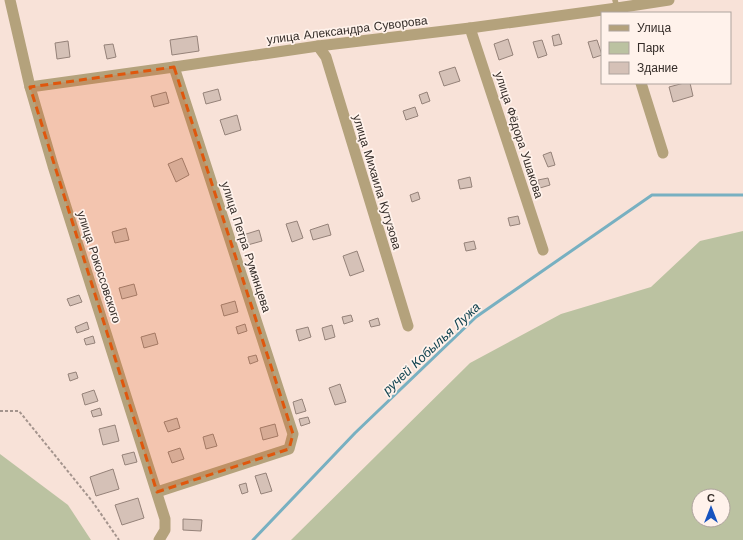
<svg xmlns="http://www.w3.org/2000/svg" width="743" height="540" viewBox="0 0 743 540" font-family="'Work Sans',sans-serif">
<rect width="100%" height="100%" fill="#f8e2d8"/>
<g fill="#bbc2a1" fill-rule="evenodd">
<path d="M 743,231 L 743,540 L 291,540 L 470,363 L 561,314 L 651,287 L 700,241 ZM 699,496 L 723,496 L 723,520 L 699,520 Z"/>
<polygon points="0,454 68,505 91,540 0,540"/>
</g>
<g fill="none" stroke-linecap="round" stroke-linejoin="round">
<polyline stroke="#78b0c1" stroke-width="3" points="253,540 355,433 476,317 652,195 743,195"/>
</g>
<g fill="#d5c1b7" stroke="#958279">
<polygon points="559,34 562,44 554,46 552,36"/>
<polygon points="197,36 199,51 172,55 170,40"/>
<polygon points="508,39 513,55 499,60 494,44"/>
<polygon points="542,40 547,55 538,58 533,42"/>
<polygon points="597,40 602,55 593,58 588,42"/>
<polygon points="68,41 70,57 57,59 55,43"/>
<polygon points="113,44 116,57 107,59 104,45"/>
<polygon points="455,67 460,81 444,86 439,72"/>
<polygon points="684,83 690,83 693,96 673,102 669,87"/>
<polygon points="218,89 221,100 206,104 203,93"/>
<polygon points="166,92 169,103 154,107 151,96"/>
<polygon points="427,92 430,101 422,104 419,95"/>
<polygon points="415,107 418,116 406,120 403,111"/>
<polygon points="237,115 241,130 225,135 220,120"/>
<polygon points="551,152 555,165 548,167 543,155"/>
<polygon points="182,158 189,175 176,182 168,164"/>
<polygon points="470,177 472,187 460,189 458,180"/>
<polygon points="548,178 550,185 540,188 538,180"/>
<polygon points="418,192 420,199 412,202 410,195"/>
<polygon points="518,216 520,224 510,226 508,218"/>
<polygon points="297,221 303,238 292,242 286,224"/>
<polygon points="328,224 331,235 313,240 310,230"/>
<polygon points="126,228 129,240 115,243 112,232"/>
<polygon points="259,230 262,241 244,246 240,236"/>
<polygon points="474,241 476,249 466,251 464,243"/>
<polygon points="357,251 364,271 350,276 343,256"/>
<polygon points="134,284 137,295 122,299 119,288"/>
<polygon points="79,295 82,302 70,306 67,299"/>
<polygon points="235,301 238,312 224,316 221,305"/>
<polygon points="351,315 353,321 344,324 342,317"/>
<polygon points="378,318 380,325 371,327 369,321"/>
<polygon points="87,322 89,329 77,333 75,327"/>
<polygon points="245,324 247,331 238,334 236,327"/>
<polygon points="332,325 335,337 325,340 322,328"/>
<polygon points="308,327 311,337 299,341 296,330"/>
<polygon points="155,333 158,344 144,348 141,337"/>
<polygon points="93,336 95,343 86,345 84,339"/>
<polygon points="256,355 258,361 250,364 248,357"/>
<polygon points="76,372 78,378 70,381 68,374"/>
<polygon points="340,384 346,402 335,405 329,388"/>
<polygon points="94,390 98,401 85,405 82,394"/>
<polygon points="302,399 306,411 296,414 293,402"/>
<polygon points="100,408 102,415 93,417 91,411"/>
<polygon points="308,417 310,423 301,426 299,419"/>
<polygon points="177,418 180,428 168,432 164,422"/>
<polygon points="275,424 278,436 263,440 260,428"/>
<polygon points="115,425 119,441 103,445 99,429"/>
<polygon points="213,434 217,446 206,449 203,437"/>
<polygon points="180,448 184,459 172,463 168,452"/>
<polygon points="134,452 137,462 125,465 122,455"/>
<polygon points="113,469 119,489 96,496 90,477"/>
<polygon points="266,473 272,491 261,494 255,476"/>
<polygon points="246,483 248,492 242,494 239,485"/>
<polygon points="138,498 144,518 122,525 115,505"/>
<polygon points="183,519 202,520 201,531 183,530"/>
</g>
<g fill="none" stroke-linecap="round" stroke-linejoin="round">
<polyline stroke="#a4948d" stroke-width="2" stroke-dasharray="3 2" stroke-linecap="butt" points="0,411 19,411 92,501 119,540"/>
<polyline stroke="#b4a27c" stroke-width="5.5" points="615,0 617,8"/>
<g stroke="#b4a27c" stroke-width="11">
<polyline points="10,0 30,87 53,166 165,519 165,530 159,540"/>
<polyline points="470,28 543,250"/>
<polyline points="318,46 326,57 408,326"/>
<polyline points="641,83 663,153"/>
<polyline points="30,87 174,67 318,46 470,28 617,8 669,0"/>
<polyline points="157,492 289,449 293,434 174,67"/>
</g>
</g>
<path fill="#df570d" fill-opacity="0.2" stroke="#df570d" stroke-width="3" stroke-dasharray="8 5" stroke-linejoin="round" d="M 174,67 L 293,434 L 289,449 L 157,492 L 30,87 Z"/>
<g text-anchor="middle" stroke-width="3.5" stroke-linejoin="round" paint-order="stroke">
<g font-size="12" fill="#342c28" stroke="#fff2eb">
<text transform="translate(347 30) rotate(-7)" y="4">улица Александра Суворова</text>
<text transform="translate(519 135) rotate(72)" y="4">улица Фёдора Ушакова</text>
<text transform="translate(377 182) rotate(73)" y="4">улица Михаила Кутузова</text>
<text transform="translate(246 247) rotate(72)" y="4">улица Петра Румянцева</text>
<text transform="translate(99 267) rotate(72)" y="4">улица Рокоссовского</text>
</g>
<g font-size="13" font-style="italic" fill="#124451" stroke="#fff2eb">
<text transform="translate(431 348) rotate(-43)" y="5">ручей Кобылья Лужа</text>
</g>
</g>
<rect x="601" y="12" width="130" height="72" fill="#fff2eb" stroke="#aea39d"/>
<rect x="609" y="25" width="20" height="6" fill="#b4a27c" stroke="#aea39d"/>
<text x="637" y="32" font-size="12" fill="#342c28">Улица</text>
<rect x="609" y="42" width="20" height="12" fill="#bbc2a1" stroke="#aea39d"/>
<text x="637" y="52" font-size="12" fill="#342c28">Парк</text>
<rect x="609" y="62" width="20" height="12" fill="#d5c1b7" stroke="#aea39d"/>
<text x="637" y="72" font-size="12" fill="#342c28">Здание</text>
<g transform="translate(711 508)"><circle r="19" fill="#fff2eb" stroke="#aea39d"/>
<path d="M0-3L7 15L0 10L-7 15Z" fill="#1753bf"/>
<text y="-6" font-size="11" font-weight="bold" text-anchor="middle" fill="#342c28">С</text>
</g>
</svg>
